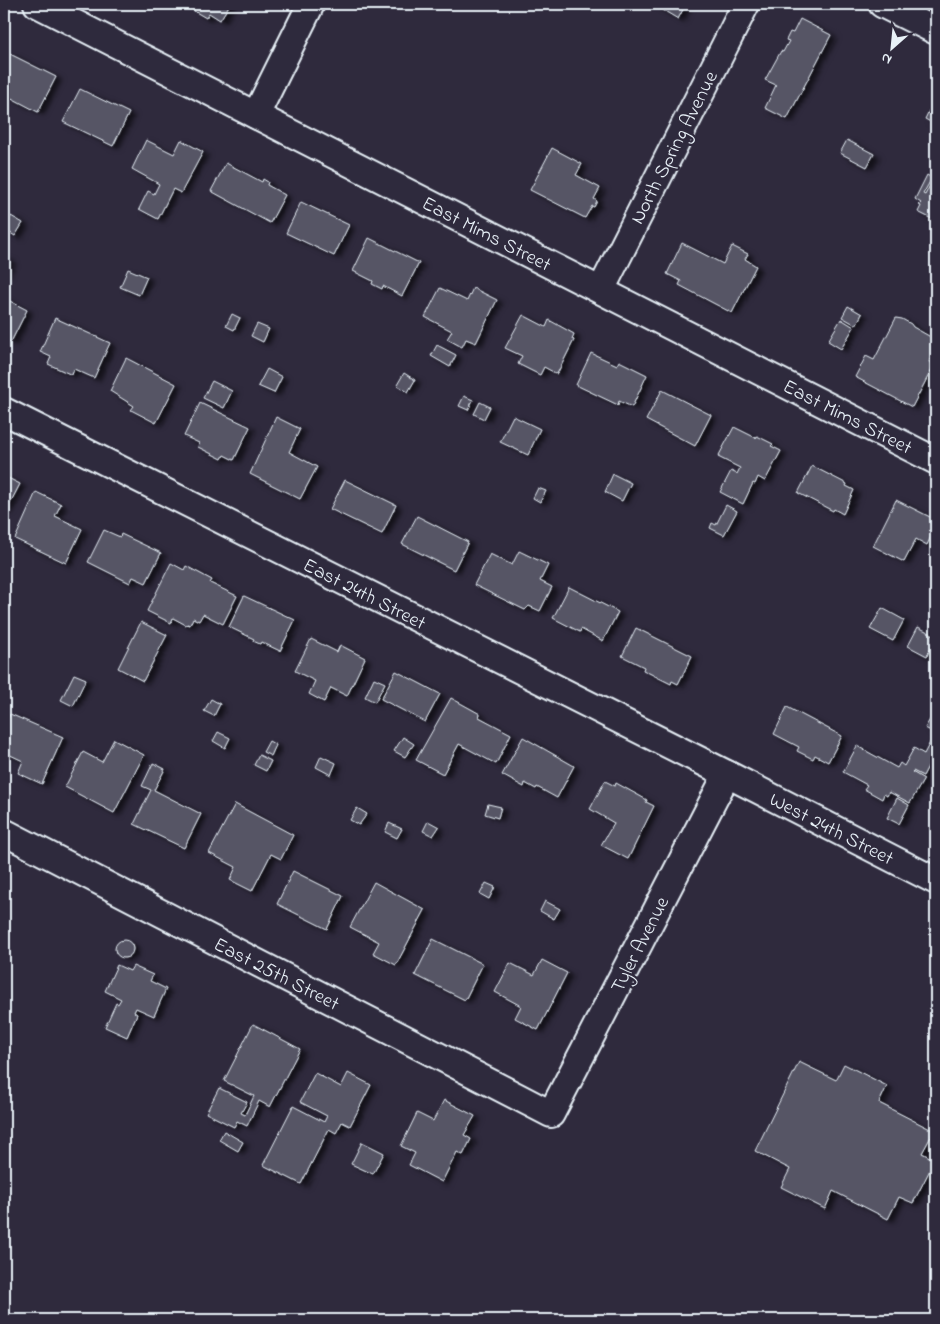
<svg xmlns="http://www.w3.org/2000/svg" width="940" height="1324" viewBox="0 0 940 1324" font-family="'Indie Flower',sans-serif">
<defs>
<filter id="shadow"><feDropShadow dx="5.5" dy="3" stdDeviation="2.5" flood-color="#0009"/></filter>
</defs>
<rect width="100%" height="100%" fill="#2f2a3d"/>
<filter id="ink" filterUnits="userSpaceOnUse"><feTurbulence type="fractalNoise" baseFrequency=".02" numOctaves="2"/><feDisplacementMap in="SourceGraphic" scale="10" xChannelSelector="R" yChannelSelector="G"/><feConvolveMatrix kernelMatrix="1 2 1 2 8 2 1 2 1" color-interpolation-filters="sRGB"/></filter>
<g filter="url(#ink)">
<g fill="#575565" stroke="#e8f1f8" filter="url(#shadow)">
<polygon points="193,4 230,4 220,20 209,13 206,18 194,11 197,6"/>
<polygon points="653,4 686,4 678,19"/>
<polygon points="800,19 831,35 787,119 765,108 776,85 765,80 781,51 783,52 789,41 786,40 790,32 793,33"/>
<polygon points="6,52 56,77 38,112 4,94 4,56"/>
<polygon points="80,89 129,113 113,146 63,122"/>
<polygon points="936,96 936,125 925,119"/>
<polygon points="146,140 174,154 181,140 203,152 181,193 173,189 158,219 139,209 148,191 154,194 159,184 132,169"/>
<polygon points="847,140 874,154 867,167 840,153"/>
<polygon points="552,148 582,164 576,175 600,188 594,199 597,201 594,207 592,206 585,218 530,190"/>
<polygon points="226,163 262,182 263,179 268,182 267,185 285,195 270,223 211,191"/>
<polygon points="936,174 936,214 932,219 918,212 921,206 919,205 921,203 915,199 927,175 932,178 923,194 925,195"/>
<polygon points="301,202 349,225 334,256 286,233"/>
<polygon points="11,216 23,223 15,236 4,229"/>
<polygon points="369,238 419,263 402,296 383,286 382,289 372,284 373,281 353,271"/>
<polygon points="682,243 723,264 732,246 748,254 745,259 756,266 732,313 679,285 681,281 667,274"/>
<polygon points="4,257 10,260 4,274"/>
<polygon points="128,269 147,277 139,295 120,287"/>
<polygon points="440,288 467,301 473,288 497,300 476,343 466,339 462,347 447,339 452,331 425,317"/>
<polygon points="4,298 27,310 11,342 4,339"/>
<polygon points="848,306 862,314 856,325 842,317"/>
<polygon points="232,314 240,318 234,330 226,326"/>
<polygon points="523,315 546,327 549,320 574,334 572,339 574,340 557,374 544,367 540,375 518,364 522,356 505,348"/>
<polygon points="55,318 110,343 94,378 74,369 72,375 48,364 51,357 40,352"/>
<polygon points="896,318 902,319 911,324 913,327 936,340 936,348 929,362 934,365 912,407 855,377 866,356 874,360"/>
<polygon points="841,319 854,327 841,349 828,341"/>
<polygon points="257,324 269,329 263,342 251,336"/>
<polygon points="437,345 456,355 450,367 431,356"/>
<polygon points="591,353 617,365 619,361 647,375 632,407 619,401 618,405 576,385"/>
<polygon points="126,358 176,384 156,423 131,410 134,406 110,391"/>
<polygon points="267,369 282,377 274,393 258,386"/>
<polygon points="404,373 415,380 408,392 397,385"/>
<polygon points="212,381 232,391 224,408 203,398"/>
<polygon points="662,390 711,415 695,446 646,420"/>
<polygon points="464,396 473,400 468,410 459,406"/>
<polygon points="480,402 490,407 484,419 474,414"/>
<polygon points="200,403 250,427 234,460 224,455 222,459 198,447 199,443 184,436"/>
<polygon points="513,416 540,429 528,455 500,442"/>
<polygon points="276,417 300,429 289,452 317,467 300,499 250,474"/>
<polygon points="734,427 756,438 757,436 773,444 771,446 781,451 765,481 758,477 755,484 753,483 743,504 720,492 731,471 737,474 740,468 718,457"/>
<polygon points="812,466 847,484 846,486 854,490 843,514 834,509 833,511 798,493"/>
<polygon points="613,474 631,483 622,501 605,492"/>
<polygon points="4,476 20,484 6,511 4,510"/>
<polygon points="345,480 396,505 382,534 330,509"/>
<polygon points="538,488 546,491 540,502 533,498"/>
<polygon points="36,492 61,504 55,516 82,529 66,563 15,539"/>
<polygon points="896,500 936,520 936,526 927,545 916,539 904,562 873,546"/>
<polygon points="726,505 737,511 724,535 710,528 712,523 716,525"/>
<polygon points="417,516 468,542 454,570 402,544"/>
<polygon points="104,530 120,537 121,534 161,553 146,583 133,577 130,583 88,562"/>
<polygon points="519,551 548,565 540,581 552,587 540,611 529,606 525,610 474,585 490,554 512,565"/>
<polygon points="171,563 184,570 186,566 212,580 210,583 237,596 223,624 203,614 199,621 193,618 190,625 187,624 186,625 173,618 171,623 147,611"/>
<polygon points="569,587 618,612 603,641 581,629 580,632 553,618"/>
<polygon points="244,596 295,620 280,651 261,642 260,644 253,641 254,639 229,627"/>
<polygon points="882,608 904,620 893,641 870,629"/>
<polygon points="141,622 167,635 143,681 118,668"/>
<polygon points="918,627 936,636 927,656 908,646"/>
<polygon points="636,628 692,656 678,684 672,681 671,684 643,670 644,667 622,656"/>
<polygon points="311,639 337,652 340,645 365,658 347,696 331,688 324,702 309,694 315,681 295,671"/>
<polygon points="396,671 440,694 425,722 381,699"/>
<polygon points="74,674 86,679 73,706 61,700"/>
<polygon points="374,678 385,683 375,702 365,697"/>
<polygon points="451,698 480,714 479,717 511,734 496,764 459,744 443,774 416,760"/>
<polygon points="211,699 220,704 214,716 204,711"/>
<polygon points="787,707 842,736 828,762 815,755 813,759 797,751 799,747 774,734"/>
<polygon points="10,714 63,737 42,784 18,773 23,761 4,752 4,728"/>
<polygon points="932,716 936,719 936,751 923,776 913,771 912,772 924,779 910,803 889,792 887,796 884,794 882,799 864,789 867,785 843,772 857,746 897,768 900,763 904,766 914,748 924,754 935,733 925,728"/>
<polygon points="218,732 230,738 225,748 213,741"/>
<polygon points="403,737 414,744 405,757 394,751"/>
<polygon points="523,737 574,766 557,798 537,787 536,789 525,783 524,787 502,775"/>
<polygon points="114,739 144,755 114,813 65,787 83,752 102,762"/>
<polygon points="269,741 276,745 271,756 263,752"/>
<polygon points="259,755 271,761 266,771 254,765"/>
<polygon points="321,756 336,763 331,775 316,767"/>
<polygon points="153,763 165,769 154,790 201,814 184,848 134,824 151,790 142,786"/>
<polygon points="605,781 615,786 616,783 647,800 646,802 654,806 628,859 601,845 614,823 590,809"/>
<polygon points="897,798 909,805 899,824 887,818"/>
<polygon points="235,804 293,835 281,859 271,854 252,891 230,880 236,867 209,853"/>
<polygon points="488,804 501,807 498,818 485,814"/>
<polygon points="357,808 367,814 359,825 350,820"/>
<polygon points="428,821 439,827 433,836 423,831"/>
<polygon points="389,823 402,829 397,838 385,832"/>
<polygon points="293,871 343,896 327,929 277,904"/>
<polygon points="374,882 425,910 396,965 373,953 379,942 350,927"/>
<polygon points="486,883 495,887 489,899 480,894"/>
<polygon points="545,901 560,909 554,919 540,911"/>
<polygon points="433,939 483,964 465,1000 415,975"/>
<circle cx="124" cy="949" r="9"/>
<polygon points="542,960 567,973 538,1030 515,1018 521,1006 495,992 510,963 534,975"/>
<polygon points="117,965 130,971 133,966 153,975 150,981 166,989 154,1016 136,1008 134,1012 137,1014 127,1037 105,1027 116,1003 118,1004 121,999 105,991"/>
<polygon points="253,1024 300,1049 270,1107 259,1101 247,1126 237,1121 234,1127 206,1113 219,1088 247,1102 241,1113 245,1115 254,1096 224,1081"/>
<polygon points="799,1062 836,1080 844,1064 887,1086 879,1103 934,1131 922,1153 935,1160 913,1203 899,1197 888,1219 833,1191 825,1209 781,1187 790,1169 755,1151"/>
<polygon points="315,1073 341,1087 348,1073 371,1085 350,1126 342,1122 336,1133 329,1129 301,1184 263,1165 293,1106 324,1122 327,1116 300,1102"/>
<polygon points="444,1100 475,1116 464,1135 471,1139 463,1155 457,1152 442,1182 409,1165 415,1153 401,1146 417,1113 433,1121"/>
<polygon points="224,1131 243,1142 238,1151 219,1140"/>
<polygon points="362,1142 384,1153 373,1174 351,1164"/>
</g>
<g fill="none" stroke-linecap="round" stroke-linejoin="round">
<g stroke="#e8f1f8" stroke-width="30">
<g id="street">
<polyline points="37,4 936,461"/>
<polyline points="882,4 936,31"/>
<polyline points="256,115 311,4"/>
<polyline points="601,290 746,4"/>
<polyline points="4,411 727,774 936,881"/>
<polyline points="4,832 551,1114 727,774"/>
</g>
</g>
<use href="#street" stroke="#2f2a3d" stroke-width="26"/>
</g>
</g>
<g text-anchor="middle" stroke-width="4.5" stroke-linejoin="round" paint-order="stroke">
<g font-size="20" fill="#e8f1f8" stroke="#2f2a3d">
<text transform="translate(673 147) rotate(-63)" y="7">North Spring Avenue</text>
<text transform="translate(487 233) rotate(27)" y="7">East Mims Street</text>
<text transform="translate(848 416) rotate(27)" y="7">East Mims Street</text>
<text transform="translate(365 593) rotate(27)" y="7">East 24th Street</text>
<text transform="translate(832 828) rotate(27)" y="7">West 24th Street</text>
<text transform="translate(639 944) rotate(-63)" y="7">Tyler Avenue</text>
<text transform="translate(277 973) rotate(27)" y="7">East 25th Street</text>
</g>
</g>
<rect width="940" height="1324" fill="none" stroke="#2f2a3d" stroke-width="20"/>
<rect x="10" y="10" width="920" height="1304" fill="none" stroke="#e8f1f8" stroke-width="2" filter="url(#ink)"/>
<g transform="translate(892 48) rotate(207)" stroke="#2f2a3d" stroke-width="4" paint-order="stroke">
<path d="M0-4L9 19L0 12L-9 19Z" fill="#e8f1f8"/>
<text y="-8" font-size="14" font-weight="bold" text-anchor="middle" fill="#e8f1f8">N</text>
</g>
</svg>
